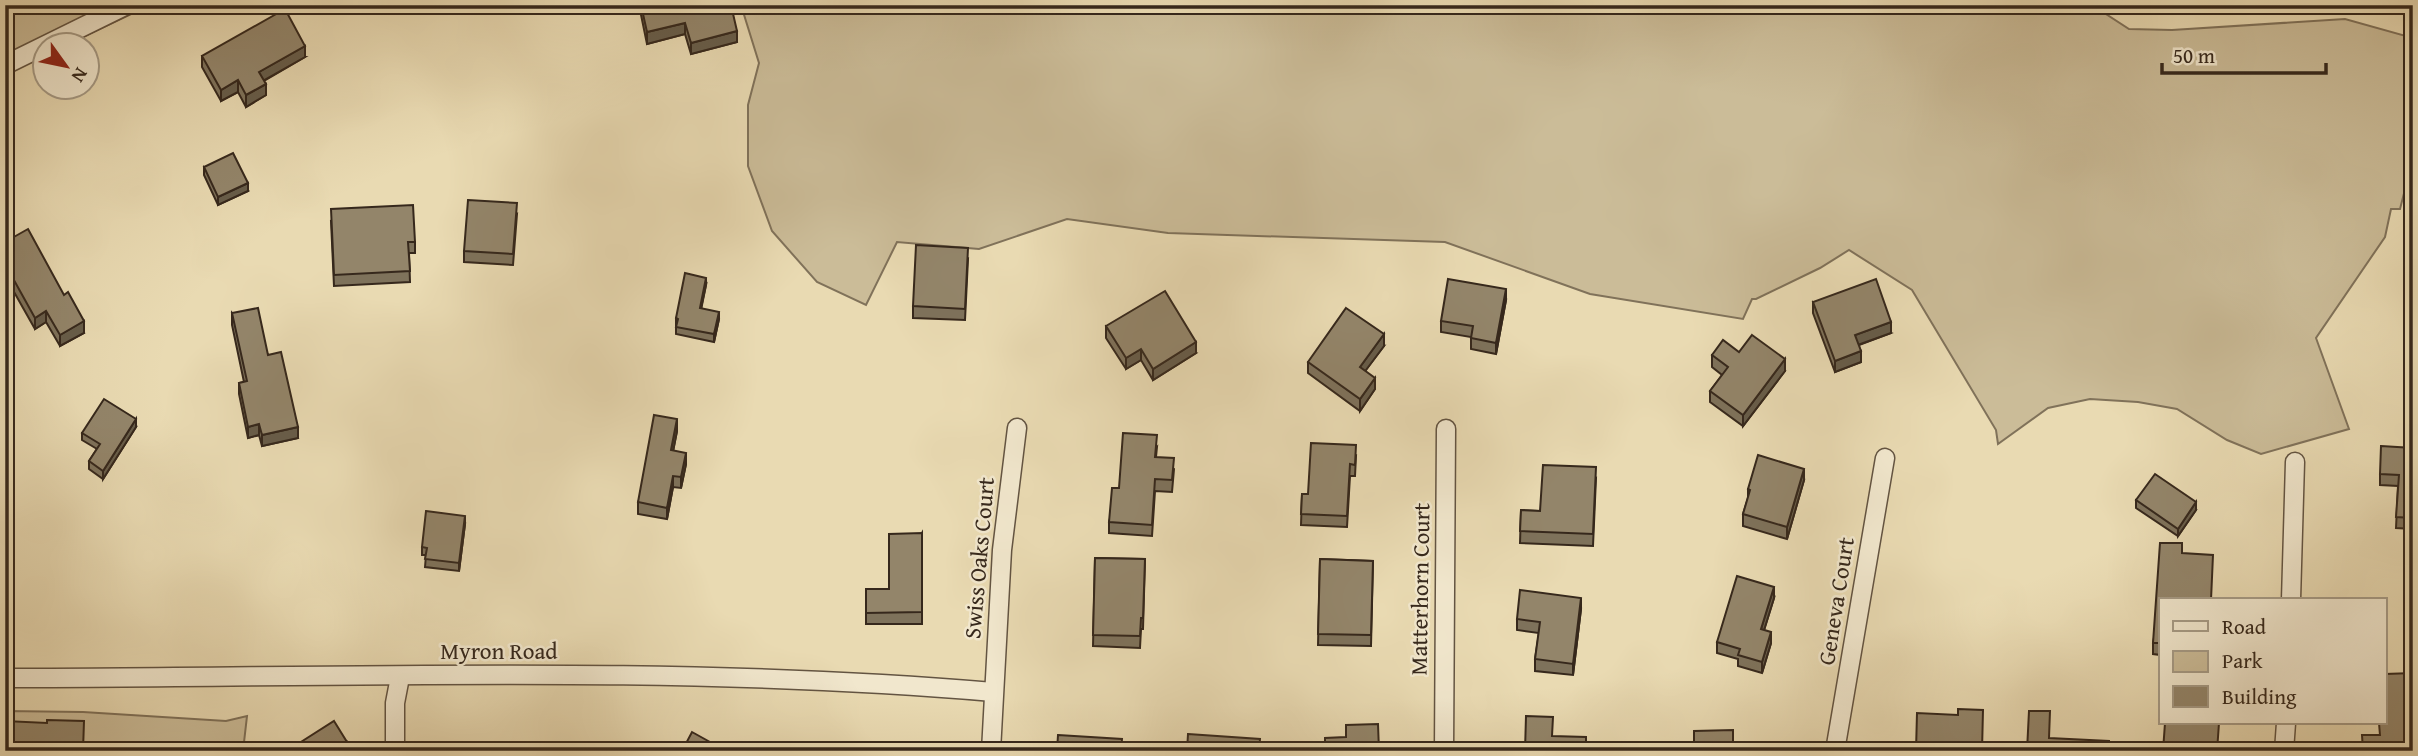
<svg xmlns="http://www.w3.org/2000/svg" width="2418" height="756" viewBox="0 0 2418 756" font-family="'Gentium Book Plus',serif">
<rect width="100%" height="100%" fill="#e9dab2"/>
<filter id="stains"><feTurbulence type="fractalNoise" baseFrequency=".00286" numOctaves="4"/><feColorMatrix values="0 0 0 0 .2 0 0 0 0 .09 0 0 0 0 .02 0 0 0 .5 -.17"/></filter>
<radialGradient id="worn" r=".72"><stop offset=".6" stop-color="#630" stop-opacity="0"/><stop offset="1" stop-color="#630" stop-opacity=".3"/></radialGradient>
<g fill="#cbbc98" stroke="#80725a" stroke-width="2">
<polygon points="5,5 150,5 66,45 46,46 45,55 5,74"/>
<polygon points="741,5 2092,5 2129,29 2172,30 2345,19 2406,36 2413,50 2413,158 2400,209 2391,209 2385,237 2316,338 2349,429 2261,454 2227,440 2177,409 2138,402 2090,399 2048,408 1998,444 1996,430 1912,290 1849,250 1820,268 1756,299 1752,299 1743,319 1590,294 1445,242 1168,233 1067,219 979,249 897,242 866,305 817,282 772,231 748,166 748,105 759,63"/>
<polygon points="5,711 83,712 226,721 247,716 243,751 5,751"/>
</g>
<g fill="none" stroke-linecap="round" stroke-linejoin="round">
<g stroke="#635442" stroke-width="21">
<g id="minor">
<polyline points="5,65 127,5"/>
<polyline points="2291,600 2295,462"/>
<path d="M 5,678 C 334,678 666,664 993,692"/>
<polyline points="395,751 395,703 400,677"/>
<polyline points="991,751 1002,550 1017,428"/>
<polyline points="1444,751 1446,429"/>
<polyline points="1835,751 1885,458"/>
<polyline points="2284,751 2286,723"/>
</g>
</g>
<use href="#minor" stroke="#f1e7cd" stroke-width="18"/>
</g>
<g fill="#7e725b" stroke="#36281c" stroke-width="2">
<polygon points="639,5 731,5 737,42 691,54 685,34 647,44"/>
<polygon points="202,56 305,57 264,81 266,95 246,107 238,92 221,101 202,67"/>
<polygon points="204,167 248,191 218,205 204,175"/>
<polygon points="517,214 513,265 464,262 464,251"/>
<polygon points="331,221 415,242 415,253 409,253 410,282 334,286"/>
<polygon points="5,242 84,333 60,346 46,322 35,329 5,276"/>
<polygon points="968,259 965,320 913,318 913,306"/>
<polygon points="706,285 701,308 719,319 714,342 676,334 676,318"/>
<polygon points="1506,300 1496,354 1471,349 1471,337 1441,332 1441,321"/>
<polygon points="1813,302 1891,333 1859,345 1861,362 1835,372 1813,313"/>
<polygon points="232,313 268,355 298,438 262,446 259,435 248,438 239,394 239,383 244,382 232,325"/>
<polygon points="1106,326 1196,353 1153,380 1141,360 1126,369 1106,338"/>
<polygon points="1384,346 1365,371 1375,389 1360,411 1308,373 1308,362"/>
<polygon points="1739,352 1785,371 1743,426 1710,402 1710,391 1722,375 1712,367 1712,355"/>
<polygon points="136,427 103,479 89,469 89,461 97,449 82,440 82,433"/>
<polygon points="677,431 673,451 686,464 681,488 673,487 667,519 638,514 638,502"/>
<polygon points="1157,447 1156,457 1174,469 1172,492 1155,491 1152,536 1109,533 1109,522 1119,488"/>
<polygon points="2413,448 2413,529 2396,528 2398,486 2380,485 2380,474"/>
<polygon points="1356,456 1355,476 1350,476 1347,527 1301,525 1302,494 1308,494"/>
<polygon points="1596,478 1593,546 1520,543 1521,510 1540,511"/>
<polygon points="1804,480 1787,539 1743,526 1743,514 1748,498 1748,489"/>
<polygon points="2136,500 2196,510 2178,536 2136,508"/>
<polygon points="465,524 459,571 425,567 426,555 422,555 422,547"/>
<polygon points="922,533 922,624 866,624 866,589 889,589"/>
<polygon points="1095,558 1145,559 1143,629 1141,629 1140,648 1093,646"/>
<polygon points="1320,559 1373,561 1371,646 1318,645"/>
<polygon points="1774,598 1764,630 1771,643 1762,673 1738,666 1738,659 1717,653 1717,642"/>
<polygon points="2161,600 2161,655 2153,654 2153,643"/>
<polygon points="1581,609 1573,675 1535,671 1535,659 1539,633 1517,630 1517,619"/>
</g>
<g fill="#675d4a" stroke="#36281c" stroke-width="2">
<polygon points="685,23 685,34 647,44 647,32"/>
<polygon points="737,31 737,42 691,54 691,43"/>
<polygon points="305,46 305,57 259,83 259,72"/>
<polygon points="238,80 238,92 221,101 221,90"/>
<polygon points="266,84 266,95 246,107 246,95"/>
<polygon points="248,183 248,191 218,205 218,197"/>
<polygon points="706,278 706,285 700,315 700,308"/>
<polygon points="1506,289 1506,300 1496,354 1496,343"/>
<polygon points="46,311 46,322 35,329 35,318"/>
<polygon points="719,312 719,319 714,342 714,334"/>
<polygon points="84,321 84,333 60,346 60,335"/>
<polygon points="1891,322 1891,333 1855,346 1855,335"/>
<polygon points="1384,334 1384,346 1360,378 1360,367"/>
<polygon points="1196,342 1196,353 1153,380 1153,369"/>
<polygon points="1141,349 1141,360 1126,369 1126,358"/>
<polygon points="1861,351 1861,362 1835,372 1835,361"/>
<polygon points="1785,359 1785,371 1743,426 1743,415"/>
<polygon points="1375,378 1375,389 1360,411 1360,399"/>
<polygon points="136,419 136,427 103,479 103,471"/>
<polygon points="677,419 677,431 671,462 671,450"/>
<polygon points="259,424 259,435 248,438 248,427"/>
<polygon points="298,427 298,438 262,446 262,435"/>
<polygon points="686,453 686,464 681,488 681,477"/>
<polygon points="1804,469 1804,480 1787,539 1787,527"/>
<polygon points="673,476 673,487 667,519 667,508"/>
<polygon points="2196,502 2196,510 2178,536 2178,529"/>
<polygon points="465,516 465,524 459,571 459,563"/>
<polygon points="1774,587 1774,598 1761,640 1761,629"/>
<polygon points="1581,598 1581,609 1573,675 1573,664"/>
<polygon points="1771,632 1771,643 1762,673 1762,662"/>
<polygon points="347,742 347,750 334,751 334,750"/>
</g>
<g fill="#93856a" stroke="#36281c" stroke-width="2">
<polygon points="641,5 731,5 737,31 691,43 685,23 647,32"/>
<polygon points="285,9 305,46 259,72 266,84 246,95 238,80 221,90 202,56"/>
<polygon points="233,153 248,183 218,197 204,167"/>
<polygon points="468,200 517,203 513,254 464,251"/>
<polygon points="413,205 415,242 408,242 410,271 334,275 331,209"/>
<polygon points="28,229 64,295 68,292 84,321 60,335 46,311 35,318 5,264 5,242"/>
<polygon points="916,245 968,248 965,309 913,306"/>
<polygon points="685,273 706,278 700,308 719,312 714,334 676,327 678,319 676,318"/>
<polygon points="1448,279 1506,289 1496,343 1471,338 1473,326 1441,321"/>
<polygon points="1876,279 1891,322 1855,335 1861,351 1835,361 1813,302"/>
<polygon points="1165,291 1196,342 1153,369 1141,349 1126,358 1106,326"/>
<polygon points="258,308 268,355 281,352 298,427 262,435 259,424 248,427 239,383 247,381 232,313"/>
<polygon points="1346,308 1384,334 1360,367 1375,378 1360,399 1308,362"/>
<polygon points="1752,335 1785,359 1743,415 1710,391 1728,367 1712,355 1723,340 1739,352"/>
<polygon points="104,399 136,419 103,471 89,461 100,444 82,433"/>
<polygon points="654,415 677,419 671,450 686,453 681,477 673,476 667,508 638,502"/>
<polygon points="1123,433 1157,435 1155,457 1174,458 1172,480 1155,479 1152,525 1109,522 1112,488 1119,488"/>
<polygon points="1311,443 1356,445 1355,465 1350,464 1347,516 1301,514 1302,494 1308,494"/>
<polygon points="2381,446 2413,448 2413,518 2396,517 2399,475 2380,474"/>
<polygon points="1758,455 1804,469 1787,527 1743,514 1750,490 1748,489"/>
<polygon points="1543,465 1596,467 1593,534 1520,531 1521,510 1540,511"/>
<polygon points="2155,474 2196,502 2178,529 2136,500"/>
<polygon points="426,511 465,516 459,563 425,559 427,548 422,547"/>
<polygon points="922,533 922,612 866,613 866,589 889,589 889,534"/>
<polygon points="2160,543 2182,543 2182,553 2213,555 2211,600 2161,600 2161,643 2153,643"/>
<polygon points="1095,558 1145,559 1143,618 1141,618 1140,636 1093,635"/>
<polygon points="1320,559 1373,561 1371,635 1318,634"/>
<polygon points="1737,576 1774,587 1761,629 1771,632 1762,662 1738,655 1740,649 1717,642"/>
<polygon points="1520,590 1581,598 1573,664 1535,659 1540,622 1517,619"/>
<polygon points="2413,673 2413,751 2363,751 2362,735 2380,735 2379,723 2385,723 2385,674"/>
<polygon points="1958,709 1983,710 1982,751 1916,751 1917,713 1958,715"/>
<polygon points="2029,711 2050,711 2049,738 2109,741 2109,751 2027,751"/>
<polygon points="1526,716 1553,717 1552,736 1586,737 1586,751 1525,751"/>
<polygon points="47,720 84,721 83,751 5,751 5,721 47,723"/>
<polygon points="334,721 347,742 334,751 295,751 293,747"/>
<polygon points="2165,723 2219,723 2217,751 2163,751"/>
<polygon points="1378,724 1379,751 1325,751 1325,738 1346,737 1346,725"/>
<polygon points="1733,730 1733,744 1769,743 1769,751 1694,751 1694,731"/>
<polygon points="692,732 710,742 706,748 711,751 682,751"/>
<polygon points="1188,734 1260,739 1259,751 1187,751"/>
<polygon points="1058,735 1122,739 1121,751 1057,751"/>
<polygon points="661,744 673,751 657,751"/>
</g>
<g text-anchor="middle" stroke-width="5" stroke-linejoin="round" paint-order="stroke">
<g font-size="23" fill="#36281c" stroke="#f1e7cd">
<text transform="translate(979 558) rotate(-85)" y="8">Swiss Oaks Court</text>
<text transform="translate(1420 589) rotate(-89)" y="8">Matterhorn Court</text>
<text transform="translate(1836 601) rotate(-81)" y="8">Geneva Court</text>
<text x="499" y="659">Myron Road</text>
</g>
</g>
<rect width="2418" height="756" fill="none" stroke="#e9dab2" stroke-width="28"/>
<rect x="7" y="7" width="2404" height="742" fill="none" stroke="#36281c" stroke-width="3.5"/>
<rect x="14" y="14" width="2390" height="728" fill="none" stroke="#36281c" stroke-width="2"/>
<rect x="2159" y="598" width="228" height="126" fill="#f1e7cd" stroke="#a69b86" stroke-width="2"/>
<rect x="2173" y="621" width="35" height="10" fill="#f1e7cd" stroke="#a69b86" stroke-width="2"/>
<text x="2222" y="634" font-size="21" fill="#36281c">Road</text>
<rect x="2173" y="651" width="35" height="21" fill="#cbbc98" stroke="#a69b86" stroke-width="2"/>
<text x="2222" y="668" font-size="21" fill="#36281c">Park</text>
<rect x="2173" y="686" width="35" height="21" fill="#93856a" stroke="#a69b86" stroke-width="2"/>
<text x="2222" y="704" font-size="21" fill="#36281c">Building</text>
<g transform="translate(66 66) rotate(123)"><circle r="33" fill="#f1e7cd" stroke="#a69b86" stroke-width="2"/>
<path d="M0-5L12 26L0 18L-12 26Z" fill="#8f2418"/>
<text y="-10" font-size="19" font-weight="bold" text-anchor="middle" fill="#36281c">N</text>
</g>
<path d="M2162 63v10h164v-10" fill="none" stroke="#36281c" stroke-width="3.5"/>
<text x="2173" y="63" font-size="21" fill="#36281c" stroke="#f1e7cd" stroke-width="5" paint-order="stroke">50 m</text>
<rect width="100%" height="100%" filter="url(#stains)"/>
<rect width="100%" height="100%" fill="url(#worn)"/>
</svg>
